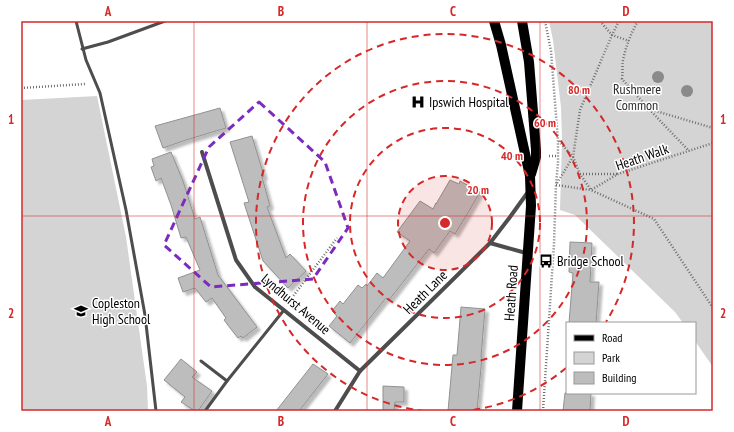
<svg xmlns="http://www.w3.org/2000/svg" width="734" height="432" viewBox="0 0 734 432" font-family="'PT Sans Narrow',sans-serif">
<defs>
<filter id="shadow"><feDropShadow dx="3.5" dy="3.5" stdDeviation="1" flood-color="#0004"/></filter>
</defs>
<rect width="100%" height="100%" fill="#fff"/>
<g fill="#d4d4d4">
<polygon points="549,21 713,21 713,367 695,341 695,323 683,323 675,312 575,215 560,210 562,140 561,107 553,40"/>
<polygon points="97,96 126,237 147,386 148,411 21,411 21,100"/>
</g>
<g fill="#bdbdbd" stroke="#919191" filter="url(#shadow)">
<polygon points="220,108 226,128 186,140 163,148 155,126"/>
<polygon points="252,136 264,176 262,177 270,206 267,207 286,258 290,254 306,271 288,288 263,261 244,203 249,202 230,142"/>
<polygon points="171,152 183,181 195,219 200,217 218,275 257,327 243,338 241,336 238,338 224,320 226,318 212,298 206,302 195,288 183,292 178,278 200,270 186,237 181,238 171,205 161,178 156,181 151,167 154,166 152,159"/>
<polygon points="450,180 459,184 460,181 480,192 469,211 455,234 450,231 434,253 429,249 389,300 386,298 350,343 329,326 337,316 332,311 340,301 343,304 358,285 362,288 366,284 367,286 377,273 383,278 410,241 397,232 420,201 433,209 436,203 436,204"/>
<polygon points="570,242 592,243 590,282 599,282 596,323 569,323 573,273 569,272"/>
<polygon points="461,307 485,309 481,357 482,357 477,411 448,411 453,355 457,355"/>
<polygon points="181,359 197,372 192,377 212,391 198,411 195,411 181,402 185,397 164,380"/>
<polygon points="313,364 328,374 299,411 276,411"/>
<polygon points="383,386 404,387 404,402 395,402 394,411 383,411"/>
<polygon points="565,393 591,393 590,411 563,411"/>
</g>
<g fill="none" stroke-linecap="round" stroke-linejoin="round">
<g stroke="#6f6f6f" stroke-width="2.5" stroke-dasharray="1 2" stroke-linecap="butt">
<polyline points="600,21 612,35 629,41"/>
<path d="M 638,21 C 631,33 626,46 623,60 C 622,66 623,72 622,79 L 648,108 L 689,151"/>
<polyline points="21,88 85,84 86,84"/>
<polyline points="649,109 713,128"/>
<polyline points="559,141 573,157 580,174 591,190 654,219 713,308"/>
<polyline points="549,156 558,156"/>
<polyline points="580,174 617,174"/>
<polyline points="557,183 573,157 580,110 612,35 619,21"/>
<polyline points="556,185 591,190 618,174 713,143"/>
<polyline points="288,303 337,238"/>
<polyline points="543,411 554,244 556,185 558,163 558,141 551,51 545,21"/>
</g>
<g stroke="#4d4d4d" stroke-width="3">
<polyline points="76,21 86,60 100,93 126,210 145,315 156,411"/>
<polyline points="82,49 93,46 108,42 165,21"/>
<polyline points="201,361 227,381 284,310"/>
<polyline points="205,411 227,381"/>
</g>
<g stroke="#4d4d4d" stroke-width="4">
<polyline points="202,152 236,260 255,287 360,371"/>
<polyline points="490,243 526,253"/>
<polyline points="335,411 360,371 490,243 510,217 528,192"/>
</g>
<g stroke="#000" stroke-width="10">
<polyline points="494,21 501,45 530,176 531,206 517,411"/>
<polyline points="522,21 529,62 536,150 536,157 531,174"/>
</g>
</g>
<g fill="#8a8a8a">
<circle cx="658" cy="77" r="6"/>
<circle cx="687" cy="91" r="6"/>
</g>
<path fill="none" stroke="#7b2cbf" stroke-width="3" stroke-dasharray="8 5" stroke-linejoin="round" d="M 259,102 L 325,162 L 348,228 L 313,279 L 211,287 L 164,245 L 209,147 Z"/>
<path fill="none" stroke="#d62828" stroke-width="1" stroke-opacity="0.55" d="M 194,21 L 194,411M 367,21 L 367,411M 540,21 L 540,411M 21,216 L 713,216"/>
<circle cx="445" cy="223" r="47" fill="#d62828" fill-opacity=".12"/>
<g fill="none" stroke="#d62828" stroke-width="2" stroke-dasharray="7 5">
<circle cx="445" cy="223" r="47"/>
<circle cx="445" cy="223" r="95"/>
<circle cx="445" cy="223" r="142"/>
<path d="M566 368A189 189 0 0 1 465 411M425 411A189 189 0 1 1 606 322"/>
</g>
<defs>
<g id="hospital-bare" transform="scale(1.08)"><path d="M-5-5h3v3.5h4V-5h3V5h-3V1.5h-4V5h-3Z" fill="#000" stroke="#fff" stroke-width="2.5" paint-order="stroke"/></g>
<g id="bus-bare" transform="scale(1.08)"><path d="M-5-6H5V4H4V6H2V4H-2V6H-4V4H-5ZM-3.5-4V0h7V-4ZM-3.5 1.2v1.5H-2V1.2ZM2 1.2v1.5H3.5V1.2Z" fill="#000" stroke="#fff" stroke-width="2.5" paint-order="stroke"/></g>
<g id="school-bare" transform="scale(1.08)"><path d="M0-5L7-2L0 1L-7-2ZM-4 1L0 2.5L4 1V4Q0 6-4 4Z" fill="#000" stroke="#fff" stroke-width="2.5" paint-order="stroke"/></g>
</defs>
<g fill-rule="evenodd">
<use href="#hospital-bare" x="418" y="102"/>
<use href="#bus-bare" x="546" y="261"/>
<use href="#school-bare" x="81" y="311"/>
</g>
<g text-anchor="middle" stroke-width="3" stroke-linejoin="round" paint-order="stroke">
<g font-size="14" fill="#2b2b2b" stroke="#fff">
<text x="637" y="94">Rushmere<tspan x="637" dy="16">Common</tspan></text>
</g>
<g font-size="14" fill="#000" stroke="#fff" text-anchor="start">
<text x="429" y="107">Ipswich Hospital</text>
<text x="557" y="266">Bridge School</text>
<text x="92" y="308">Copleston<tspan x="92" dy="16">High School</tspan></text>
</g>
<g font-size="14" fill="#000" stroke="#fff">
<text transform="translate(642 157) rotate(-19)" y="5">Heath Walk</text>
<text transform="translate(425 292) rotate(-45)" y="5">Heath Lane</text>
<text transform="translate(511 293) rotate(-86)" y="5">Heath Road</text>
<text transform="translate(296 304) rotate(40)" y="5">Lyndhurst Avenue</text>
</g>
</g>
<circle cx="445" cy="223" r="6" fill="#d62828" stroke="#fff" stroke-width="2"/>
<g font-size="12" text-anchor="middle" font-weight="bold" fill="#d62828" stroke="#fff" stroke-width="3" stroke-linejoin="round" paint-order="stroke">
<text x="579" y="94">80 m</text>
<text x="545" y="127">60 m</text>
<text x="512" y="160">40 m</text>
<text x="478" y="194">20 m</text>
</g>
<rect width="734" height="432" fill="none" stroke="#ffffff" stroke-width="44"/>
<rect x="566" y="322" width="130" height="72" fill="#ffffff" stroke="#999999"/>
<rect x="574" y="335" width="20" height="6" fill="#000000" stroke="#999999"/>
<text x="602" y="342" font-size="12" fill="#000000">Road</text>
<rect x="574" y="352" width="20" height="12" fill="#d4d4d4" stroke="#999999"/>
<text x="602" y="362" font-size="12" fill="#000000">Park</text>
<rect x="574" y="372" width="20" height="12" fill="#bdbdbd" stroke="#999999"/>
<text x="602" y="382" font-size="12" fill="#000000">Building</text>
<rect x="22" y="22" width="690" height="388" fill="none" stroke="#d62828" stroke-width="1.5"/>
<g font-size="13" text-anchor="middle" font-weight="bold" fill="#d62828">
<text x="108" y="16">A</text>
<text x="281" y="16">B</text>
<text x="453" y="16">C</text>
<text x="626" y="16">D</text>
<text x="11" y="124">1</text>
<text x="723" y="124">1</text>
<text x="11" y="318">2</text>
<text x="723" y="318">2</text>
<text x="108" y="426">A</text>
<text x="281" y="426">B</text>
<text x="453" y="426">C</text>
<text x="626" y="426">D</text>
</g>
</svg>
